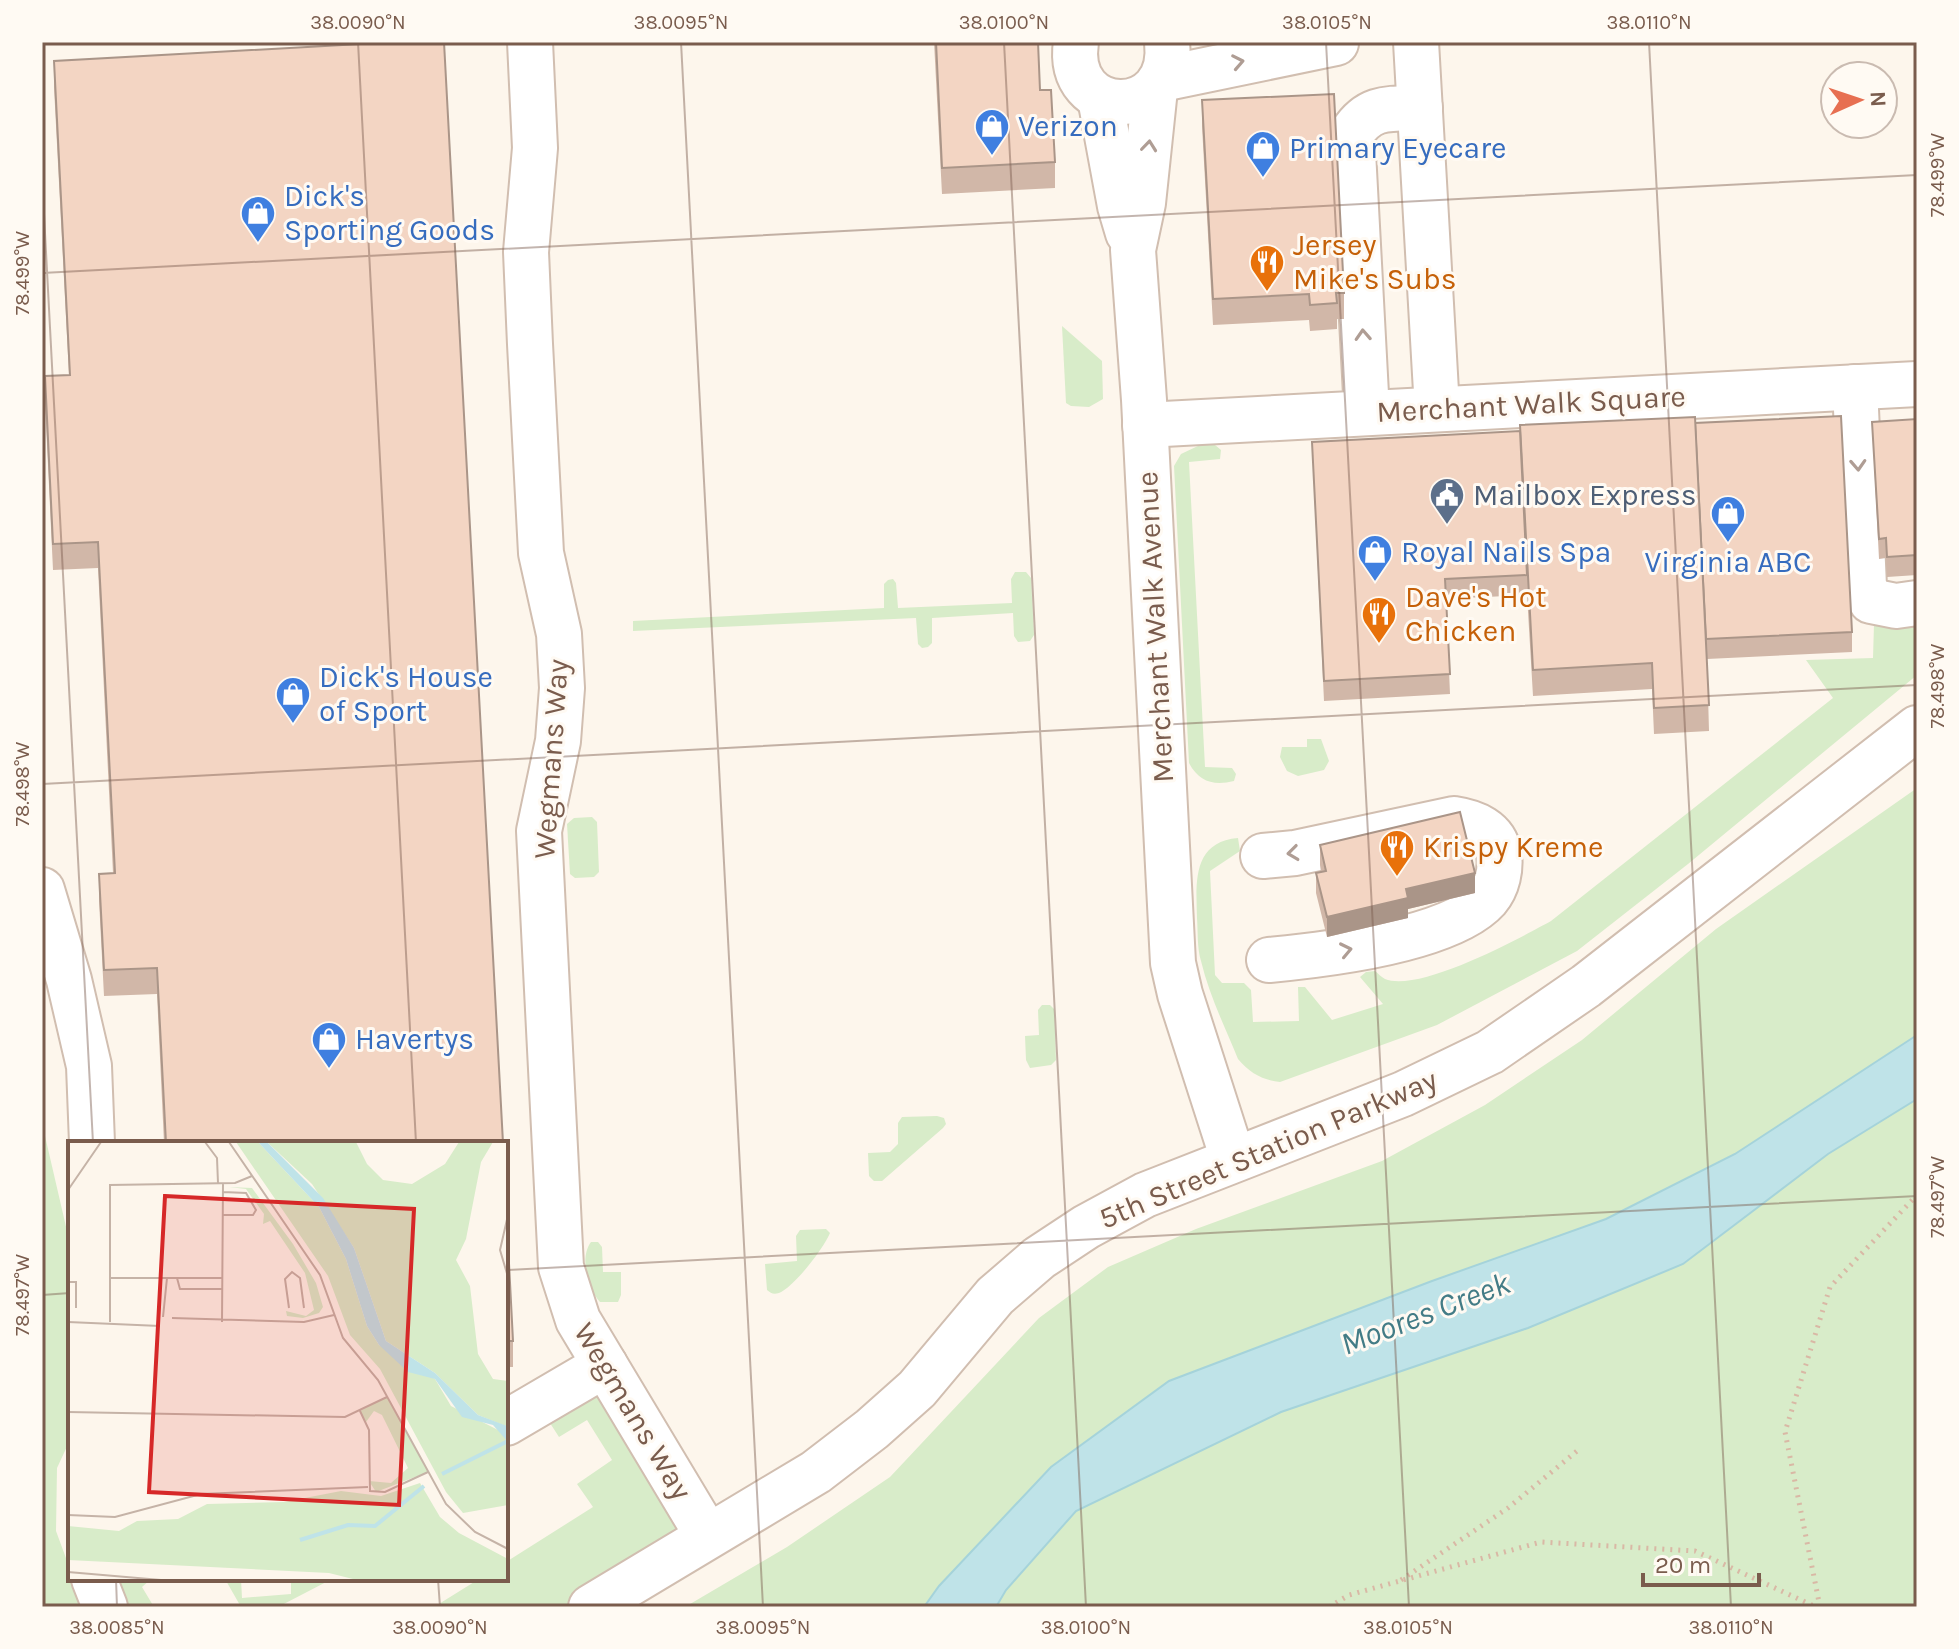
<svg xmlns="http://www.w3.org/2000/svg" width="1959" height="1649" viewBox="0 0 1959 1649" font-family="Karla,sans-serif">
<rect width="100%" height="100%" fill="#fdf6ec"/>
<g fill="#d8ecc9">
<polygon points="1062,326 1102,361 1103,399 1089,407 1071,406 1066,403"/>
<path d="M 1200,445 L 1215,445 L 1221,450 L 1220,459 L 1189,462 L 1205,767 L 1232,768 L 1236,774 L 1234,781 C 1214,786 1199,782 1189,763 L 1174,466 L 1181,454 Z"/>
<polygon points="1015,572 1026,572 1031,578 1034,635 1030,641 1018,642 1014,636 1013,613 932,618 932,643 928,647 922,648 918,644 916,618 633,631 633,621 884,608 884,584 888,580 893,579 896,583 898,608 1012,603 1011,579"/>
<path d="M 1917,620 L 1917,675 L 1688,864 L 1577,951 L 1437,1025 L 1280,1082 C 1262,1080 1250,1073 1238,1059 C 1225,1027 1209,995 1201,961 C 1197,948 1198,932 1197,918 C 1196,883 1192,842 1238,838 L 1240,851 L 1210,871 L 1215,975 L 1222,983 L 1244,983 L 1251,990 L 1253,1022 L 1299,1021 L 1298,987 L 1305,987 L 1332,1020 L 1383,1004 L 1360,977 L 1366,972 L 1375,971 C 1379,974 1381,977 1385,979 C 1419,993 1520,938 1551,921 L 1833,698 L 1806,660 L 1873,658 L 1874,624 Z"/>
<polygon points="1307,739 1321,739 1329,761 1324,770 1298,776 1287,771 1280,757 1282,747 1307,747"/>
<polygon points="1917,788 1917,1035 1735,1154 1606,1219 1432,1281 1169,1381 1051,1467 939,1586 924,1607 685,1607 787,1547 890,1477 1039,1318 1108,1267 1196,1229 1382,1161 1485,1105 1582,1040 1716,929"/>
<polygon points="592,817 597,822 599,872 594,877 575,878 570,874 567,824 574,818"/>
<polygon points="1042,1005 1050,1005 1054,1009 1056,1060 1051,1065 1030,1068 1026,1060 1025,1036 1039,1035 1038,1010"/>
<polygon points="1917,1099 1917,1607 996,1607 1006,1590 1075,1511 1281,1412 1528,1328 1828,1154"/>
<polygon points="937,1116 944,1118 946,1124 943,1128 882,1181 874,1181 869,1176 868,1153 890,1152 898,1144 898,1123 902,1117"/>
<polygon points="42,1123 70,1244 70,1440 57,1468 56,1531 70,1569 70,1579 74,1579 84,1607 42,1607"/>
<path d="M 826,1229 L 830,1233 C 824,1248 794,1287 779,1293 C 773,1295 771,1293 767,1290 L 765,1264 L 797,1261 L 796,1236 L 800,1230 Z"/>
<path d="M 591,1242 L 598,1242 L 602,1247 L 603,1272 L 621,1272 L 621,1295 L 618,1302 L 600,1302 C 588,1289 579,1258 591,1242 Z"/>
<polygon points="605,1365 707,1535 591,1607 434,1607 479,1579 506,1579 506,1562 593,1507 577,1484 612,1460 587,1420 559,1437 539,1406"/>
<polygon points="94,1579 151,1579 142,1587 154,1607 105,1607"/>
<polygon points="225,1579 241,1579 242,1598 291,1594 291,1579 332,1579 278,1607 241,1607"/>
</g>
<polygon fill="#bfe3e8" stroke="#a5d3da" stroke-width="2" points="1917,1035 1917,1099 1828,1154 1683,1264 1528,1328 1281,1412 1076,1511 1006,1590 996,1607 924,1607 939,1586 1051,1467 1169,1381 1432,1281 1606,1219 1735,1154"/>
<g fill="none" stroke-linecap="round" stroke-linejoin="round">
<g stroke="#d1beb0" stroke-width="48">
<g id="minor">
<polyline points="530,42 535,148 526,252 530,344 541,553 559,634 562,688 558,741 539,831 561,1267 578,1320 707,1535"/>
<path d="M 1076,42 C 1064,121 1176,123 1167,42"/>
<polyline points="1416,42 1437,409"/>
<polyline points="1162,79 1336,43"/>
<polyline points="1155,89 1143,203 1133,250 1144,400 1173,963 1180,994 1233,1159"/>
<polyline points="1100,98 1120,206 1128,233"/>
<polyline points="1855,387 1864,586 1871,601 1896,606 1917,603"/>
<path d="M 1367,413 L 1352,133 C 1370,105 1390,109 1420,108"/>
<polyline points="1145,425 1917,384"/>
<path d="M 1263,856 L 1295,853 L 1454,819 C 1474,822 1495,830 1499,853 C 1501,869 1498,886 1487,899 C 1450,940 1323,955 1269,960"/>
<polyline points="42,890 69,980 89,1066 92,1143"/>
<polyline points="506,1423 605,1365"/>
<polyline points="94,1579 105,1607"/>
<polyline points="591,1607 816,1472 872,1429 917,1389 995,1296 1039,1258 1086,1227 1145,1195 1403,1094 1490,1052 1586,986 1917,728"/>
</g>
</g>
<g stroke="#d9b8a5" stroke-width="5" stroke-dasharray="2 6" stroke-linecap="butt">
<polyline points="1401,1580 1508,1508 1577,1451"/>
<polyline points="1329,1607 1349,1595 1541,1542 1695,1551 1816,1607"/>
<polyline points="1820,1607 1785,1432 1830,1287 1917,1195"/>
</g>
<use href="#minor" stroke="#fff" stroke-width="44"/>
</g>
<g fill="#d1b7a8">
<polygon points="934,42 1038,42 1040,90 1055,162 1055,188 942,194"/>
<polygon points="54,61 503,1143 164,1143 157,994 104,996 99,900 99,874 113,873 98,568 53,570 45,402 45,376 69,375 54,87"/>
<polygon points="1202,100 1344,293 1344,319 1337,319 1337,329 1310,331 1309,320 1213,325 1202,126"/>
<polygon points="1917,419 1917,575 1887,577 1886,558 1879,559 1872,422"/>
<polygon points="1695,423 1852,632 1852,652 1707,659 1709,731 1654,734 1652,689 1533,696 1527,595 1446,599 1450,694 1324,701 1312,442"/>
<polygon points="1320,845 1475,893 1408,909 1408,918 1327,937 1316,893 1316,873 1321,872 1320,865"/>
<polygon points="506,1205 513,1341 513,1367 506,1367"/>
</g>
<polygon fill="#aa9588" points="1475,873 1475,893 1408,909 1408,918 1327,937 1327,917 1406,889"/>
<g fill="#f3d5c3" stroke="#aa9588" stroke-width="2">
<polygon points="396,42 444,42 503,1143 166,1143 157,968 104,970 99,874 115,873 98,542 53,544 45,376 70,375 54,61"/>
<polygon points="936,42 1038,42 1040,90 1051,90 1055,162 942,168"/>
<polygon points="1334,94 1344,293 1336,293 1337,303 1310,305 1309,294 1213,299 1202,100"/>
<polygon points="1841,416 1852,632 1706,639 1695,423"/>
<polygon points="1695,417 1709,705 1654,708 1652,663 1533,670 1520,425"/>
<polygon points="1917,419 1917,555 1887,557 1886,538 1879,539 1872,422"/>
<polygon points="1520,431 1527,575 1445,579 1450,674 1324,681 1312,442"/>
<polygon points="1460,812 1475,873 1406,889 1408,898 1327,917 1316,873 1326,871 1320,845"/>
<polygon points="506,1205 513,1341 506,1341"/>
</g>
<defs><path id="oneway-chevron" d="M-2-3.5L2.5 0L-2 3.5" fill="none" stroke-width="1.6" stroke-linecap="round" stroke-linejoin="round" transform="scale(2)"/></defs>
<g stroke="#af9d94">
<use href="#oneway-chevron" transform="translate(1238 62) rotate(-11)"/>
<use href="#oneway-chevron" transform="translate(1149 146) rotate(-84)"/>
<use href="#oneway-chevron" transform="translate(1363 335) rotate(-93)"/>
<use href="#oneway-chevron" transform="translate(1858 465) rotate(87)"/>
<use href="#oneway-chevron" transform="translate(1293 853) rotate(173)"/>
<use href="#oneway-chevron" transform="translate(1346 950) rotate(-12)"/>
</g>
<path fill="none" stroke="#7a5c4d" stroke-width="2" stroke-opacity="0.45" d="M 358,42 L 416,1143M 681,42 L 763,1607M 1004,42 L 1086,1607M 1326,42 L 1409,1607M 1649,42 L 1731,1607M 42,176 L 93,1143M 42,273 L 1917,175M 42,784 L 1917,685M 506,1270 L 1917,1196M 42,1295 L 70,1293M 116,1579 L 117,1607M 438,1579 L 440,1607"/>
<defs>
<g id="shop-pin" transform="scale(1.8)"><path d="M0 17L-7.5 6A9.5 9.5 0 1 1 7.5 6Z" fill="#3f7fe0" stroke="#fffaf3"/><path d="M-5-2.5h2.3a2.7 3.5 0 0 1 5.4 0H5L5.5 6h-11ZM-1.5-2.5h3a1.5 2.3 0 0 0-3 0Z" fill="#fff"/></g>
<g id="restaurant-pin" transform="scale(1.8)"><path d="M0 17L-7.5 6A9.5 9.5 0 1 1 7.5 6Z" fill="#e8710a" stroke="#fffaf3"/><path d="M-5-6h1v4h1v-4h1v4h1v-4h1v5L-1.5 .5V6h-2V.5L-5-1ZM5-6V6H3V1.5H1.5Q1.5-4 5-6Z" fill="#fff"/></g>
<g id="civic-pin" transform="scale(1.8)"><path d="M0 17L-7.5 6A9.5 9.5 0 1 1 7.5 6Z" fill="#5c6f8a" stroke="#fffaf3"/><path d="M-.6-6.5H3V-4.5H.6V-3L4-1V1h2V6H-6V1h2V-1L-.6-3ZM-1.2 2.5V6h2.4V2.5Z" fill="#fff"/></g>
</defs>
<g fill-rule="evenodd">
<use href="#shop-pin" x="992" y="126"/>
<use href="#shop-pin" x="1263" y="148"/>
<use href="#shop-pin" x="258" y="213"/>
<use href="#restaurant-pin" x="1267" y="262"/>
<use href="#civic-pin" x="1447" y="495"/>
<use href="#shop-pin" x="1728" y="513"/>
<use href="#shop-pin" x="1375" y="552"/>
<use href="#restaurant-pin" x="1379" y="614"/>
<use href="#shop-pin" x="293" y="694"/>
<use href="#restaurant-pin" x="1397" y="847"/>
<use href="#shop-pin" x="329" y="1039"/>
</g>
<g text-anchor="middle" stroke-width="6" stroke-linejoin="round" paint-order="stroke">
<g font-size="30" fill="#366cbe" stroke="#fffaf3" text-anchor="start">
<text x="1018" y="136">Verizon</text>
<text x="1289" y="158">Primary Eyecare</text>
<text x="284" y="206">Dick's<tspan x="284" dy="34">Sporting Goods</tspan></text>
<text x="1401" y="562">Royal Nails Spa</text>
<text x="1728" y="572" text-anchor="middle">Virginia ABC</text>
<text x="319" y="687">Dick's House<tspan x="319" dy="34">of Sport</tspan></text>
<text x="355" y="1049">Havertys</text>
</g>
<g font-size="30" fill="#c56008" stroke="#fffaf3" text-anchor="start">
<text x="1293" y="255">Jersey<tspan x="1293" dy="34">Mike's Subs</tspan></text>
<text x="1405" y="607">Dave's Hot<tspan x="1405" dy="34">Chicken</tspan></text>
<text x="1423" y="857">Krispy Kreme</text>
</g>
<g font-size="30" fill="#7a5c4d" stroke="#fffaf3">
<text transform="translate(1531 404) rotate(-3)" y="10">Merchant Walk Square</text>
<text transform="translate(1155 627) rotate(-93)" y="10">Merchant Walk Avenue</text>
<text transform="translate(551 759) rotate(-86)" y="10">Wegmans Way</text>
<text transform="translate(1268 1149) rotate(-23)" y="10">5th Street Station Parkway</text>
<text transform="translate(633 1411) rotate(59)" y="10">Wegmans Way</text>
</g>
<g font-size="30" fill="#4e5e75" stroke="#fffaf3" text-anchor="start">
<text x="1473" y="505">Mailbox Express</text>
</g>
<g font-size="32" font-style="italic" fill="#437c86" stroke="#fffaf3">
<text transform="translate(1425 1313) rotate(-21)" y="11">Moores Creek</text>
</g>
</g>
<g transform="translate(68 1141)">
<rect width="440" height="440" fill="#fdf6ec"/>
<path d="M 168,1 L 190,1 L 251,66 L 278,118 L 299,185 L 311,204 L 367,238 L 383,265 L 432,290 L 440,301 L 440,364 L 395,372 L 378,351 L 312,228 L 282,194 L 260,135 ZM 199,1 L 288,1 L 299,23 L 315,39 L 344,43 L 377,23 L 391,1 L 425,1 L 413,21 L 398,98 L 388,119 L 402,145 L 410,213 L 425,238 L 440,240 L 440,286 L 410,274 L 367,232 L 318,200 L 286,107 L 244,43 ZM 161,46 L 184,47 L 225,103 L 248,142 L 255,166 L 251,172 L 235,177 L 219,175 L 218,170 L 238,175 L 246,169 L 237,132 L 202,80 L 195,83 L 196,73 L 178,48 ZM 319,256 L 360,331 L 308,351 L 301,340 L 323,342 L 340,327 L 314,274 L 306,270 L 298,281 L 292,270 ZM 352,342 L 372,376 L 391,392 L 440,418 L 440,439 L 289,439 L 261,432 L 0,419 L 0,385 L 51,390 L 69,380 L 110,378 L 139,363 L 216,361 L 273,350 L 313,355 Z" fill="#d8ecc9"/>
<path d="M 190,1 L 199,1 L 255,57 L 286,107 L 318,200 L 367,232 L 410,274 L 439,285 L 440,301 L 425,284 L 394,276 L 367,238 L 340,231 L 311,204 L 299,185 L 278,118 L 251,66 Z" fill="#bfe3e8"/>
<path fill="none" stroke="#bfe3e8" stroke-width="4" d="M 374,333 L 440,300M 232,399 L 280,384 L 307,385 L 356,345"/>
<path fill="none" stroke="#c5b3a7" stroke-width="2" d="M 137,1 L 149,17 L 150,42M 161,1 L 252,134 L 275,197 L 310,239 L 378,363 L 407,391 L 440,408M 0,49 L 33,1M 154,74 L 185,74 L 188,69 L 178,52 L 155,51M 440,74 L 432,109 L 440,136M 42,137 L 154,137M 109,137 L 112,148 L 154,148M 0,141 L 8,141 L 8,167M 221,167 L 217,138 L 224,131 L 232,137 L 236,167M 95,176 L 99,137M 104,177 L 236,181 L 266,174M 0,181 L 92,185M 42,181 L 42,44 L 167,42 L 184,35M 154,181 L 155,42M 292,270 L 301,289 L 302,350 L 317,351 L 360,331M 0,271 L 277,276 L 319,256M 0,374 L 47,376 L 133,353 L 300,346M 0,431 L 93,439"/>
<path fill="#d62828" fill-opacity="0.15" stroke="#d62828" stroke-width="4" d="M 97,55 L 346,68 L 331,364 L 81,351 Z"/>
<rect width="440" height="440" fill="none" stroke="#7a5c4d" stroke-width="4"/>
</g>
<rect width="1959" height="1649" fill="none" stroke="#fffaf3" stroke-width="88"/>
<g transform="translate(1859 100) rotate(87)"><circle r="38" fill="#fffaf3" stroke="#cabbb1" stroke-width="2"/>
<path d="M0-6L14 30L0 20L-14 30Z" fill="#e76f51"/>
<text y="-12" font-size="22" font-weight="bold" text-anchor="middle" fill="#7a5c4d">N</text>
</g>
<path d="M1643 1573v12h116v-12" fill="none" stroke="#7a5c4d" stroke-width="4"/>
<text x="1655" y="1573" font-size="24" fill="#7a5c4d" stroke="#fffaf3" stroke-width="6" paint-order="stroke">20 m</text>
<rect x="44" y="44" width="1871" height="1561" fill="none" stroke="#7a5c4d" stroke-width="3"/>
<g font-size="20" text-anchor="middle" fill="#7a5c4d">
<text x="358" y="29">38.0090°N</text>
<text x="681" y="29">38.0095°N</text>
<text x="1004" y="29">38.0100°N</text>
<text x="1327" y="29">38.0105°N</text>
<text x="1649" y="29">38.0110°N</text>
<text transform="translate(1937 175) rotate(-90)" y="7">78.499°W</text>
<text transform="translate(22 273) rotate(-90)" y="7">78.499°W</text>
<text transform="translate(1937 686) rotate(-90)" y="7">78.498°W</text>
<text transform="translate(22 784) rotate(-90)" y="7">78.498°W</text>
<text transform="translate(1937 1197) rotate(-90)" y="7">78.497°W</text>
<text transform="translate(22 1295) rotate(-90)" y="7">78.497°W</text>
<text x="117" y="1634">38.0085°N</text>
<text x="440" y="1634">38.0090°N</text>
<text x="763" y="1634">38.0095°N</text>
<text x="1086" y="1634">38.0100°N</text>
<text x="1408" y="1634">38.0105°N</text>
<text x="1731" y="1634">38.0110°N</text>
</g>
</svg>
